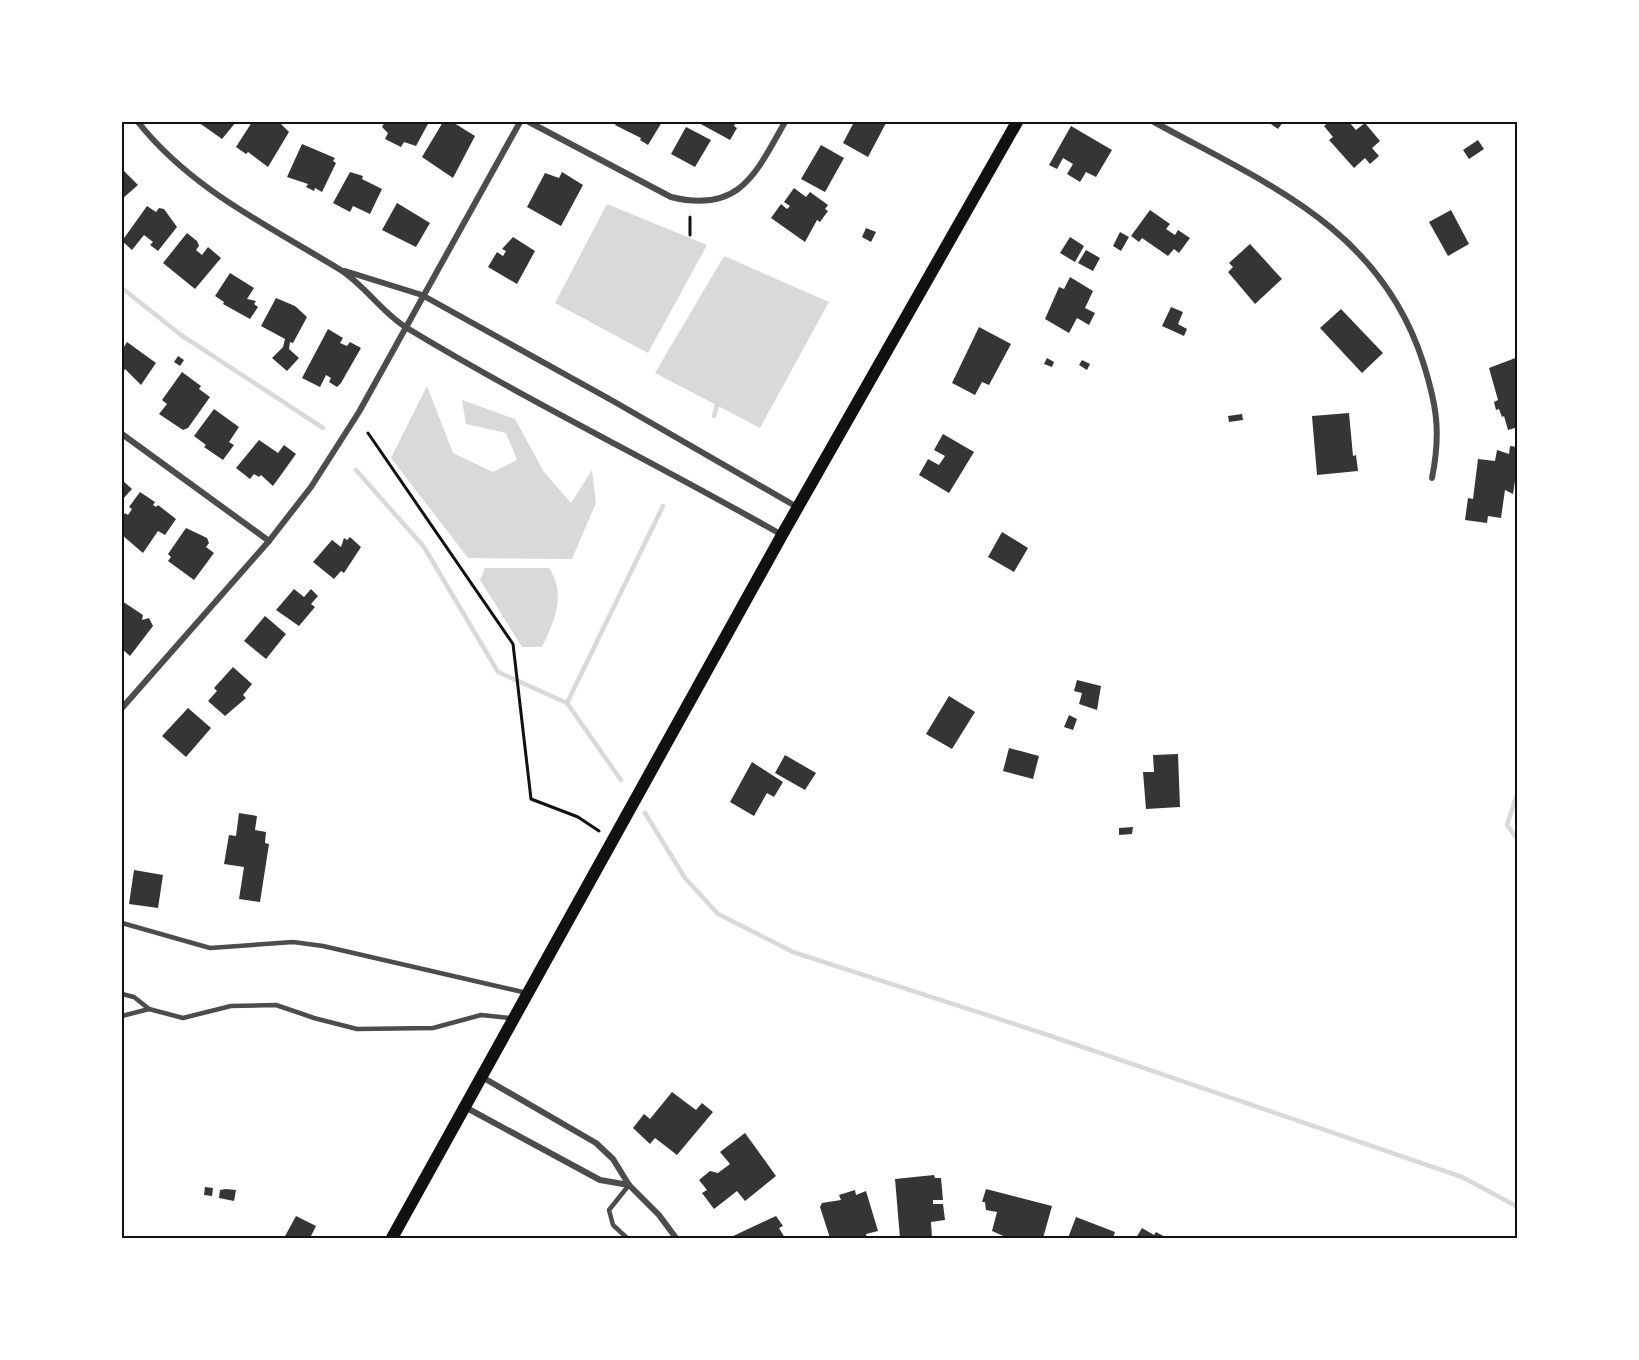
<svg xmlns="http://www.w3.org/2000/svg" width="1639" height="1360" viewBox="0 0 1639 1360" font-family="'Nunito Sans',sans-serif">
<rect width="100%" height="100%" fill="#fff"/>
<g fill="#d9d9d9">
<polygon points="607,204 707,245 648,353 555,303"/>
<polygon points="724,256 829,302 760,428 655,373"/>
<polygon points="427,386 453,453 493,472 517,460 506,433 466,424 462,400 515,419 544,472 571,503 592,470 596,503 572,559 468,558 391,458"/>
<path d="M 485,568 L 549,568 C 567,595 554,622 542,647 L 522,647 L 480,580 Z"/>
</g>
<g fill="none" stroke-linecap="round" stroke-linejoin="round">
<g stroke="#d9d9d9" stroke-width="4.5">
<polyline points="122,288 181,335 323,428"/>
<polyline points="714,416 718,401"/>
<polyline points="356,470 424,547 498,672 567,703"/>
<polyline points="621,780 567,703 663,506"/>
<polyline points="1518,791 1507,825 1518,840"/>
<polyline points="645,813 685,878 718,914 793,952 1039,1032 1462,1177 1518,1207"/>
</g>
</g>
<g fill="#353535">
<polygon points="198,122 236,122 222,139"/>
<polygon points="252,122 281,124 289,132 268,167 248,152 246,154 236,147"/>
<polygon points="385,122 429,122 416,146 404,142 401,147 385,139 388,133 382,127"/>
<polygon points="443,122 454,123 475,136 453,178 422,157"/>
<polygon points="617,122 662,122 648,145 640,140 641,138 615,125"/>
<polygon points="697,122 736,122 734,126 737,128 730,140"/>
<polygon points="850,122 886,123 868,157 843,143 853,124"/>
<polygon points="1268,122 1283,122 1278,129"/>
<polygon points="1329,122 1349,122 1356,130 1365,123 1380,141 1372,148 1379,156 1370,164 1365,158 1354,168 1329,140 1333,137 1324,126"/>
<polygon points="1071,126 1112,150 1096,177 1086,172 1080,182 1067,174 1073,164 1063,158 1057,169 1049,165"/>
<polygon points="686,127 711,140 695,167 671,154"/>
<polygon points="1478,140 1484,149 1469,159 1463,150"/>
<polygon points="302,144 335,158 333,161 336,163 322,192 315,188 314,191 306,187 308,184 287,177"/>
<polygon points="821,145 844,158 825,192 801,179"/>
<polygon points="122,169 138,185 122,199"/>
<polygon points="350,172 363,176 362,179 382,189 370,214 353,206 350,212 333,203"/>
<polygon points="562,172 583,185 561,226 527,207 545,173 559,178"/>
<polygon points="794,188 806,197 810,192 828,205 825,209 828,211 820,222 817,220 805,242 771,218 781,204 787,209 790,206 784,202"/>
<polygon points="397,203 430,223 416,247 382,230"/>
<polygon points="147,206 156,212 159,208 164,209 177,227 158,251 150,245 153,242 144,235 132,250 122,241"/>
<polygon points="1150,210 1170,224 1166,229 1175,235 1178,230 1190,238 1179,253 1174,249 1168,256 1142,238 1139,242 1131,236"/>
<polygon points="1451,210 1469,244 1448,256 1429,222"/>
<polygon points="866,228 876,232 871,242 862,237"/>
<polygon points="1120,232 1129,237 1121,251 1113,246"/>
<polygon points="187,233 197,241 199,246 196,250 202,255 208,247 221,258 195,289 163,263"/>
<polygon points="513,237 535,251 517,284 488,267 497,252 503,256 506,251 502,249"/>
<polygon points="1070,237 1084,246 1075,262 1060,253"/>
<polygon points="1250,244 1282,279 1255,304 1228,272 1233,267 1229,263"/>
<polygon points="1086,250 1100,258 1093,271 1078,263"/>
<polygon points="230,273 254,288 247,299 256,301 254,304 258,307 250,319 223,304 224,302 215,296"/>
<polygon points="1070,277 1093,291 1085,308 1095,313 1089,325 1077,318 1069,333 1045,319 1059,287 1064,289"/>
<polygon points="276,298 295,306 307,317 293,343 290,342 289,349 299,358 287,371 272,358 283,347 285,339 261,326"/>
<polygon points="1171,307 1183,312 1178,324 1187,329 1184,336 1162,326"/>
<polygon points="1341,309 1383,353 1362,373 1320,328"/>
<polygon points="979,327 1011,344 989,385 982,382 975,395 952,383"/>
<polygon points="328,329 343,338 340,343 347,346 350,342 361,348 341,383 337,387 329,382 331,378 326,375 320,387 302,378"/>
<polygon points="127,342 156,363 141,385 125,369 122,374 122,350"/>
<polygon points="178,356 184,360 180,366 174,362"/>
<polygon points="1518,357 1518,427 1508,430 1504,416 1502,417 1499,409 1496,410 1494,402 1498,400 1489,368"/>
<polygon points="1047,358 1054,362 1052,367 1044,364"/>
<polygon points="1082,360 1090,364 1087,370 1079,365"/>
<polygon points="182,372 201,386 199,389 210,397 188,428 183,430 159,414 167,404 162,400"/>
<polygon points="214,409 239,427 229,442 234,445 223,460 204,447 206,445 194,436"/>
<polygon points="1349,413 1353,456 1356,455 1358,471 1317,475 1312,416"/>
<polygon points="1242,414 1243,420 1229,422 1228,416"/>
<polygon points="943,434 974,452 949,493 919,475 928,459 939,465 945,456 934,450"/>
<polygon points="259,440 278,453 284,445 296,454 273,486 261,475 259,477 254,474 250,479 236,468"/>
<polygon points="1510,446 1518,447 1518,462 1513,494 1505,490 1501,518 1488,516 1487,523 1465,520 1468,498 1473,499 1478,459 1495,461 1497,450 1509,454"/>
<polygon points="122,480 132,489 122,500"/>
<polygon points="140,492 155,502 153,505 156,507 158,505 176,519 165,535 158,531 143,553 122,535 122,518 125,513 128,515 132,509 129,507"/>
<polygon points="186,528 207,538 209,543 206,547 214,553 194,580 168,561 171,557 168,554"/>
<polygon points="1002,532 1028,548 1014,572 988,557"/>
<polygon points="350,537 361,547 344,573 341,571 334,579 313,562 332,540 341,547 344,538 347,540"/>
<polygon points="294,589 304,597 311,589 318,596 311,604 315,607 299,626 276,610"/>
<polygon points="122,601 143,615 142,620 149,618 153,626 130,656 122,649"/>
<polygon points="265,616 286,634 266,659 244,641"/>
<polygon points="233,667 252,684 243,695 246,698 225,716 208,701 217,691 214,688"/>
<polygon points="1077,680 1101,686 1097,710 1079,704 1082,693 1074,691"/>
<polygon points="949,696 975,712 952,749 926,734"/>
<polygon points="188,708 211,728 186,757 162,736"/>
<polygon points="1069,715 1077,719 1073,730 1064,727"/>
<polygon points="1009,748 1039,756 1033,779 1003,771"/>
<polygon points="1178,754 1180,807 1146,809 1143,772 1154,772 1153,755"/>
<polygon points="785,755 816,773 805,790 775,773"/>
<polygon points="752,762 783,782 774,797 767,793 754,816 730,802"/>
<polygon points="239,813 257,816 255,830 266,832 265,843 269,844 260,902 239,899 244,867 224,864 229,835 236,836"/>
<polygon points="1133,827 1132,834 1119,835 1119,828"/>
<polygon points="134,870 163,875 158,908 129,904"/>
<polygon points="672,1092 696,1110 702,1103 713,1112 677,1155 655,1138 650,1144 633,1128 644,1114 650,1119"/>
<polygon points="745,1133 776,1176 745,1201 737,1191 714,1209 702,1193 707,1190 699,1180 710,1171 718,1173 730,1164 720,1152"/>
<polygon points="934,1175 935,1178 941,1178 943,1200 933,1200 933,1204 943,1204 945,1220 931,1222 932,1238 900,1238 895,1179"/>
<polygon points="205,1187 213,1188 212,1196 204,1195"/>
<polygon points="226,1189 236,1190 234,1201 219,1198 220,1190"/>
<polygon points="986,1189 1052,1206 1043,1238 1008,1238 992,1231 997,1212 986,1210 985,1202 982,1202"/>
<polygon points="855,1190 856,1195 866,1191 878,1231 866,1234 867,1238 830,1238 820,1207 822,1203 841,1200 839,1195"/>
<polygon points="296,1216 316,1226 310,1238 284,1238"/>
<polygon points="776,1216 783,1226 779,1228 785,1238 729,1238"/>
<polygon points="1076,1217 1115,1232 1113,1238 1068,1238"/>
<polygon points="1142,1228 1154,1235 1156,1232 1167,1238 1136,1238"/>
</g>
<g fill="none" stroke-linecap="round" stroke-linejoin="round">
<g stroke="#111" stroke-width="3">
<polyline points="690,217 690,235"/>
<polyline points="368,433 513,644 531,799 578,817 599,831"/>
</g>
<g stroke="#4c4c4c" stroke-width="4.5">
<polyline points="122,923 210,948 293,942 323,946 527,993"/>
<polyline points="122,994 134,997 149,1009 183,1018 231,1006 276,1005 314,1018 357,1029 433,1028 481,1015 511,1018"/>
<polyline points="122,1016 149,1009"/>
<polyline points="627,1238 613,1225 609,1210 629,1185"/>
</g>
<g stroke="#4c4c4c" stroke-width="6">
<path d="M 138,122 C 191,189 267,225 339,269 C 364,284 382,313 407,328 C 529,402 658,464 782,535"/>
<path d="M 529,122 L 671,197 C 740,214 756,173 785,122"/>
<path d="M 1154,122 C 1267,184 1380,228 1423,362 C 1437,406 1441,433 1432,478"/>
<polyline points="345,271 422,295 613,401 797,507"/>
<polyline points="122,434 269,541"/>
<polyline points="122,708 269,541 311,487 359,412 520,122"/>
<polyline points="482,1077 596,1143 613,1159 629,1185 659,1215 676,1238"/>
<polyline points="465,1107 600,1180 629,1185"/>
</g>
<polyline stroke="#111" stroke-width="12" points="392,1238 782,535 1017,122"/>
</g>
<rect width="1639" height="1360" fill="none" stroke="#ffffff" stroke-width="246"/>
<rect x="123" y="123" width="1393" height="1114" fill="none" stroke="#111" stroke-width="2"/>
</svg>
